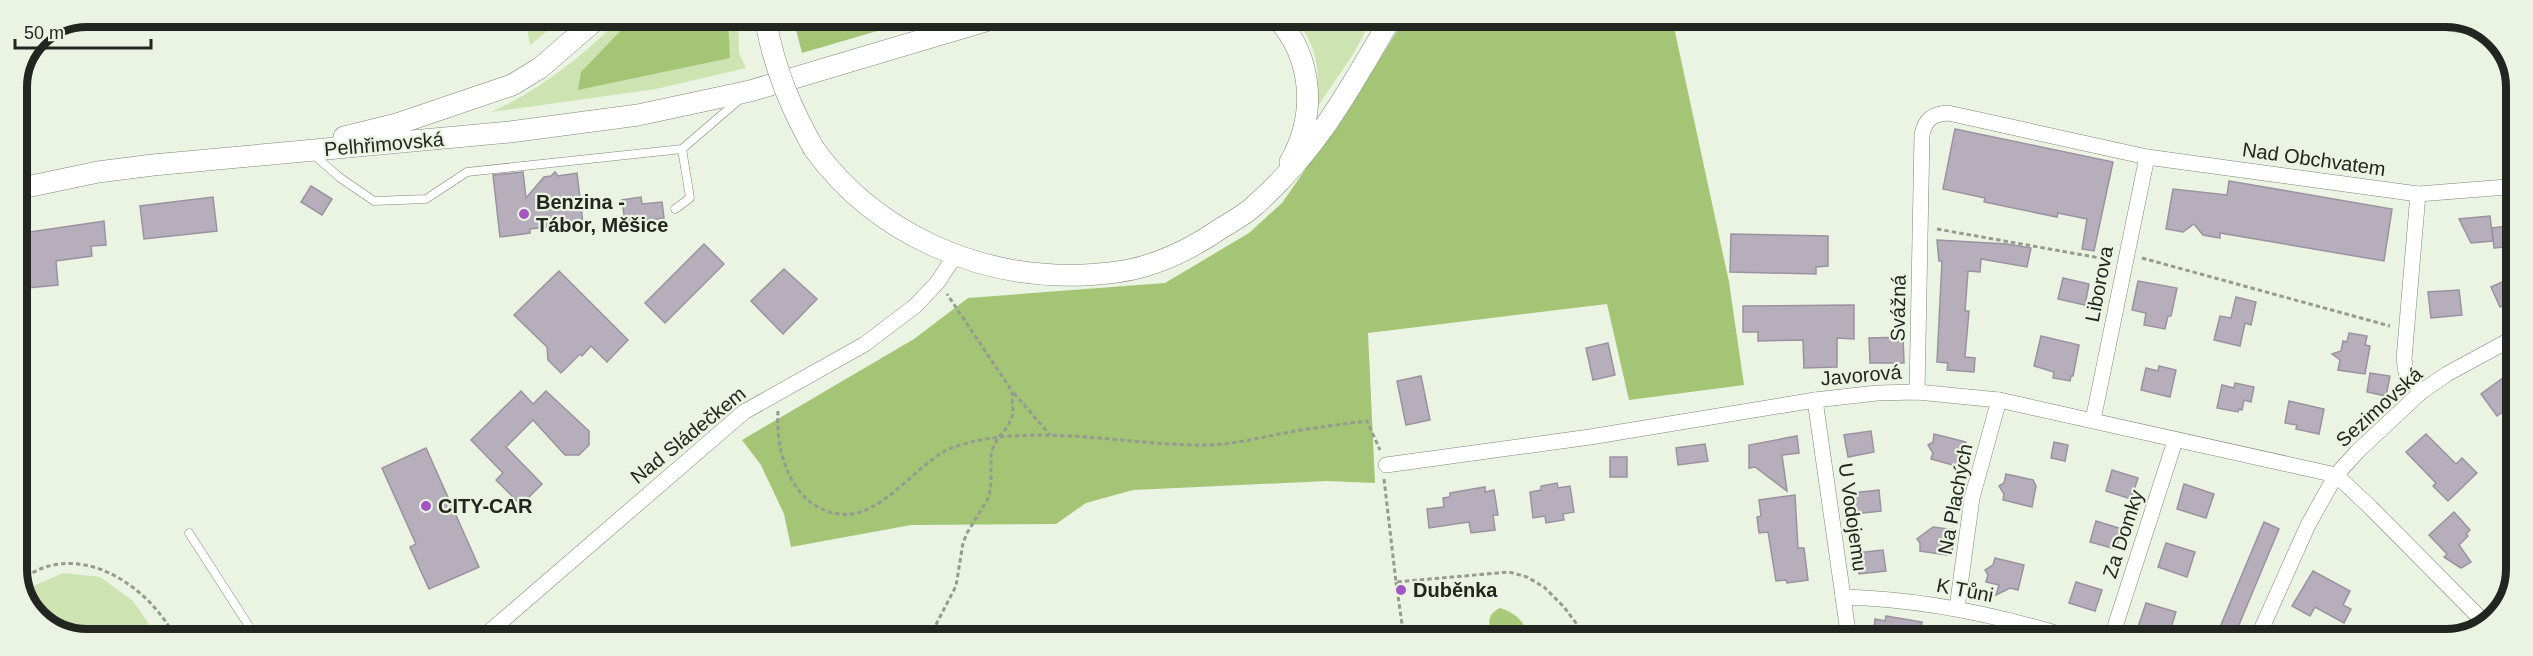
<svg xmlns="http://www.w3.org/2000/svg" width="2533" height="656" viewBox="0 0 2533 656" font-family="Arial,sans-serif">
<rect width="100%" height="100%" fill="#ebf3e2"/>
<g fill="#cee3b2">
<polygon points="525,17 565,17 530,45"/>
<path d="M 621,17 L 634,17 L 628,23 L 730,58 L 728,17 L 738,17 L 739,53 L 746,68 L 656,89 L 491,112 C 540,90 584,56 621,17 Z"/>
<path d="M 1296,18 L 1373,18 L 1352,56 L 1313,113 C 1322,74 1319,51 1296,18 Z"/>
<polygon points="63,573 100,577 133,601 158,637 69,637 34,615 24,590"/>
</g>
<g fill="#a5c576">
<polygon points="634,17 728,17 730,58 578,90 581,72"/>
<polygon points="787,17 925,17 802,53 793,18 787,19"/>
<polygon points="1405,18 1672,18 1729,282 1744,385 1629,400 1607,304 1368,333 1375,483 1327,481 1133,490 1086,503 1056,524 911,525 791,547 784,514 761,465 742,440 914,339 968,298 1165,283 1249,233 1282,203 1362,88"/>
<polygon points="2055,18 2108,18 2108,20 2080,31"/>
</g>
<path fill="#a9ca7a" d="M 1500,608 C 1514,612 1528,623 1527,639 L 1495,639 C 1488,626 1485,615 1500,608 Z"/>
<g fill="#b7aebc" stroke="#9b92a0" stroke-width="1.5">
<polygon points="1955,129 2113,162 2094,251 2082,249 2087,219 2058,213 2057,217 1984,202 1985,198 1943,189"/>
<polygon points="523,172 526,198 544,177 551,176 555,172 558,176 577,173 583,223 530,229 530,233 500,237 493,175"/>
<polygon points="2229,181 2392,209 2384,261 2220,233 2220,238 2203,235 2194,224 2183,232 2166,229 2173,189 2227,195"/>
<polygon points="311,186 332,199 322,215 301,202"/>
<polygon points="213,197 217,231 144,239 140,206"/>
<polygon points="641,197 642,204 662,202 664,218 625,223 622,200"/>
<polygon points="2490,216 2493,241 2471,243 2459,219"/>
<polygon points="104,221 106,245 91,246 92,256 56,261 58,285 17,289 17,234"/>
<polygon points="2516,225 2516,246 2494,248 2492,228"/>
<polygon points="1731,234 1828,236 1828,266 1816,267 1816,274 1730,272"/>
<polygon points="1937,240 2007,244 2031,248 2027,267 1981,259 1980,272 1968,271 1965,311 1969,311 1965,357 1975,358 1974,372 1947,370 1948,363 1937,362 1942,261 1939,261"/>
<polygon points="704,244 724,264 665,323 645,303"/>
<polygon points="784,269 817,299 783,334 751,301"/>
<polygon points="559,271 628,340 607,362 591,346 582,356 580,354 561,373 548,360 547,347 514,315"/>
<polygon points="2516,276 2515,300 2500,307 2491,287"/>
<polygon points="2063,278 2089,284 2085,305 2058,299"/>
<polygon points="2138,281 2177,288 2171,316 2168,316 2165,329 2144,325 2146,313 2132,310"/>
<polygon points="2459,290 2462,315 2431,318 2428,292"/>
<polygon points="2236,297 2256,302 2251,325 2245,323 2240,346 2214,340 2220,316 2231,318"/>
<polygon points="1854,305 1854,339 1837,338 1837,367 1804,368 1803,340 1758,341 1758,332 1743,332 1743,306"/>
<polygon points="2349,333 2367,336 2365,345 2370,346 2365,374 2338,370 2340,360 2332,354 2341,351 2343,341 2347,342"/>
<polygon points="2041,336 2079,345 2073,376 2071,376 2070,381 2053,378 2054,372 2034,366"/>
<polygon points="1903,337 1904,363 1870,363 1869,338"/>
<polygon points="1608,343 1615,375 1593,380 1586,348"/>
<polygon points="2159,366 2176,370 2170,397 2141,390 2146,368 2158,371"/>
<polygon points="2370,373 2390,376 2386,396 2367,392"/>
<polygon points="2507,375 2515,385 2515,403 2497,416 2481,394"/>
<polygon points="1421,376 1430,420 1406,425 1397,381"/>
<polygon points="2235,383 2254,387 2251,402 2244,400 2242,410 2239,409 2238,412 2217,408 2222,385 2234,388"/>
<polygon points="521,391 533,404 546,391 589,431 589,445 579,455 565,455 533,420 506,447 542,484 521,505 496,480 503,473 471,440"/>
<polygon points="2289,401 2324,409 2319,434 2296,429 2297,425 2285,423"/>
<polygon points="1871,431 1874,452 1848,457 1844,435"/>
<polygon points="1934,434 1966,442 1960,467 1931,459 1933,453 1928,445 1933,442"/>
<polygon points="2426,434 2456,464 2462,458 2477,473 2448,501 2433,486 2436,483 2406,452"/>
<polygon points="1797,436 1799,453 1782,455 1787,491 1755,467 1749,468 1749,445"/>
<polygon points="2054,442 2068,445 2065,461 2051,458"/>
<polygon points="1705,444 1708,461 1678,465 1676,448"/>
<polygon points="426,448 479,567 429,589 410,547 416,544 382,468"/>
<rect x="1610" y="457" width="17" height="20"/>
<polygon points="2112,470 2138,478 2131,499 2106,491"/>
<polygon points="2006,474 2033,480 2036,486 2032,507 2003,500 2004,494 1999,486 2004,483"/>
<polygon points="1557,483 1558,488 1570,486 1574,512 1563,514 1564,520 1546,523 1545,516 1533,518 1530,492 1541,490 1541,486"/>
<polygon points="2184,484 2214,494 2206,518 2177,509"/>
<polygon points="1485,487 1485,492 1494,490 1498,515 1493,515 1495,530 1471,533 1469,522 1429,528 1427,509 1444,507 1443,498 1450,497 1450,493"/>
<polygon points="1879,490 1881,511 1854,514 1852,493"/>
<polygon points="1795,495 1798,548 1804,548 1808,580 1787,583 1786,580 1776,581 1768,532 1759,533 1757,517 1761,516 1759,500"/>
<polygon points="2454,512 2470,530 2466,534 2468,536 2459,545 2471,562 2461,568 2444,557 2447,554 2429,535"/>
<polygon points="2096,521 2122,529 2116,549 2090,542"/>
<polygon points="2264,522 2279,529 2233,639 2215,639"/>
<polygon points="1933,527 1955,530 1952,552 1947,555 1920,551 1920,543 1917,539"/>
<polygon points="2166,543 2195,552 2187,577 2158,567"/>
<polygon points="1883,550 1886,571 1859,574 1856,553"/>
<polygon points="1995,558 2024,565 2018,590 2010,588 1996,595 1999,585 1986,582 1988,575 1985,570 1993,565"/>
<polygon points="2313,571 2350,591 2343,605 2351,609 2344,623 2315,607 2310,616 2292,606"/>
<polygon points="2076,582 2102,590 2095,611 2069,603"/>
<polygon points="2146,603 2176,612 2168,637 2138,627"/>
<polygon points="1886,616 1922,622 1919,639 1873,639 1875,619 1885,621"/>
</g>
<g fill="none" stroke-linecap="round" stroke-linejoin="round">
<g stroke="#7f8677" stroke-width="9">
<g id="lane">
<polyline points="313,154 339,177 374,201 426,199 467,172 682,149 739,100"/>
<polyline points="675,209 690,198 682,149"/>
<polyline points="189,533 256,637"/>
</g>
</g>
<g stroke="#7f8677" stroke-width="16">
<g id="street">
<polyline points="2418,194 2404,359 2406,372 2421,392"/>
<path d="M 1917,392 L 1922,135 C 1925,119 1933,114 1948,113 L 2147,157 L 2418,194 L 2507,187"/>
<polyline points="1815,400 1849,639"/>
<polyline points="2093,420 2147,157"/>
<polyline points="1386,465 1590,437 1815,400 1877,393 1917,392 1999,400 2336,475 2371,508 2483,621"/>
<path d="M 1843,597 C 1923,599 1999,615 2075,639"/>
<polyline points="1957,608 1972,498 1999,400"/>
<polyline points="482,638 744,412 865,344 915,306 937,283 955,256"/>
<polyline points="2111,639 2175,441"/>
<polyline points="2257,639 2308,525 2336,475 2357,452 2421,392 2447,374 2515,337"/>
</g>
</g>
<g stroke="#7f8677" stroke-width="22">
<g id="secondary">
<path d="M 1277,18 C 1313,58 1317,115 1290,162"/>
<polyline points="2440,19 2470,23"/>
<polyline points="344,137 397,124 512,85 540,68 599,17"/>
<path d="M 814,149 C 876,234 979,279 1083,275 C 1104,274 1125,272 1145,266 C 1172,258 1200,243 1223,227 C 1233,221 1244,215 1253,207 C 1316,152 1350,89 1391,18"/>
<polyline points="17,189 98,172 153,165 510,132 638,115 750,91 999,17"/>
</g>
</g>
<g stroke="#959b8e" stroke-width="3" stroke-dasharray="4.5 3" stroke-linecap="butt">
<polyline points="1937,229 2100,258 2107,251 2111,251"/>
<polyline points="2142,258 2390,326"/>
<polyline points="1014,393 1050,435"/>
<path d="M 778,411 C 775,452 791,507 839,514 C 880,520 915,465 949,449 C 956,446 967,443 975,441 C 1047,426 1124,444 1196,445 C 1231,446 1261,437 1295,431 C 1319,427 1343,424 1367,421 L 1380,450"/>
<polyline points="1384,479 1396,582 1509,572 1527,577 1544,587 1564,607 1588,639"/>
<path d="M 20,581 C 75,537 147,583 175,637"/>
<polyline points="1396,582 1404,638"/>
<polyline points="929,638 956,586 963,543 967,533 989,497 991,483 991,452 998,438 1008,426 1013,414 1012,391 947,294"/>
</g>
<use href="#lane" stroke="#fff" stroke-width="8"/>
<use href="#street" stroke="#fff" stroke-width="15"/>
<use href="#secondary" stroke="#fff" stroke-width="21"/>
<g stroke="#7f8677" stroke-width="22" stroke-linecap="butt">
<path id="secondary-bridge" d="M 766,23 C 775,70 791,108 814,149"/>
</g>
<use href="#secondary-bridge" stroke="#fff" stroke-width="21"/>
</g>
<g fill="#a354c5" stroke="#ebf3e2" stroke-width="2">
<circle cx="524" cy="214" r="6"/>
<circle cx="426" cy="506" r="6"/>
<circle cx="1401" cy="590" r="6"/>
</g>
<g text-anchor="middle" stroke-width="4.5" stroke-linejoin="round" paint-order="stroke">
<g font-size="20" fill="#232620" stroke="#ebf3e2">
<text transform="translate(384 144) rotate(-5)" y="7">Pelhřimovská</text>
<text transform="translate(2314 159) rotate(8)" y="7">Nad Obchvatem</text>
<text transform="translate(2099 284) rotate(-79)" y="7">Liborova</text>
<text transform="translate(1898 308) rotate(-89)" y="7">Svážná</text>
<text transform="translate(1861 375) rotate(-5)" y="7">Javorová</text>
<text transform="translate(2379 407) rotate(-42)" y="7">Sezimovská</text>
<text transform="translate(688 435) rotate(-39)" y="7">Nad Sládečkem</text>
<text transform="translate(1955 499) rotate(-79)" y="7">Na Plachých</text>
<text transform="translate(1853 517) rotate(82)" y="7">U Vodojemu</text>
<text transform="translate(2123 534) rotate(-72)" y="7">Za Domky</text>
<text transform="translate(1965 590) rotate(11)" y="7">K Tůni</text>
</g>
<g font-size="20" font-weight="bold" fill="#232620" stroke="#ebf3e2" text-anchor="start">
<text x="536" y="209">Benzina -<tspan x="536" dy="23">Tábor, Měšice</tspan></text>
<text x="438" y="513">CITY-CAR</text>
<text x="1413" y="597">Duběnka</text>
</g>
</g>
<path d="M0 0H2533V656H0ZM87 27H2446A60 60 0 0 1 2506 87V569A60 60 0 0 1 2446 629H87A60 60 0 0 1 27 569V87A60 60 0 0 1 87 27Z" fill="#ebf3e2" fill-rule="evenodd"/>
<path fill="none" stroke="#232620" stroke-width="8" d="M87 27H2446A60 60 0 0 1 2506 87V569A60 60 0 0 1 2446 629H87A60 60 0 0 1 27 569V87A60 60 0 0 1 87 27Z"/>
<path d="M15 39v9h136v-9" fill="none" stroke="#232620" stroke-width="3"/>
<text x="24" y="39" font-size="18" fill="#232620" stroke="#ebf3e2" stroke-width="4.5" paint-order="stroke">50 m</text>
</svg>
